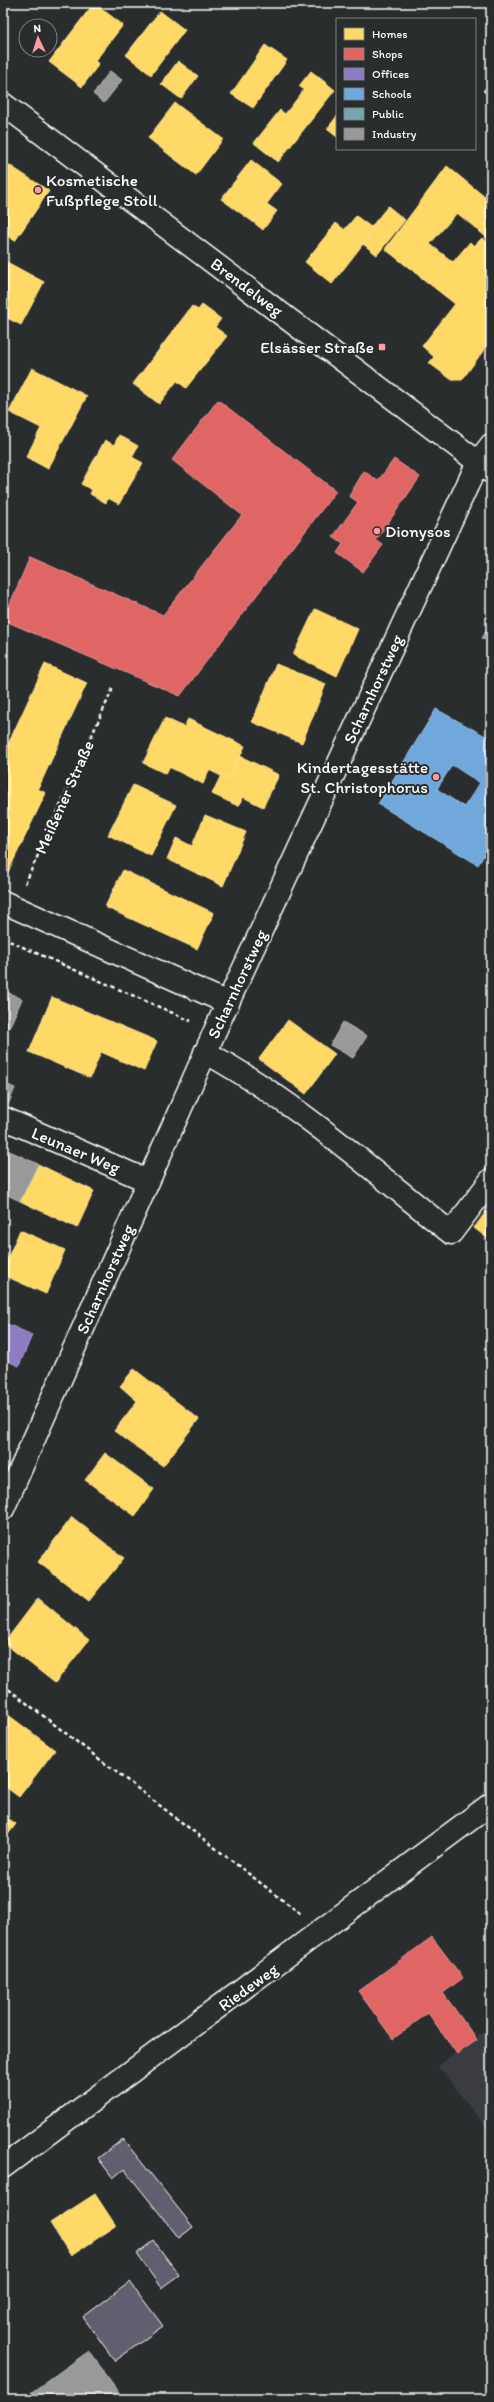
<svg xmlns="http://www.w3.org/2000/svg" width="494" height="2402" viewBox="0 0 494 2402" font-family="Itim,sans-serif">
<rect width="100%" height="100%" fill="#2a2d2e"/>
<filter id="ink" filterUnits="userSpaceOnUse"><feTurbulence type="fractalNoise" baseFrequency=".025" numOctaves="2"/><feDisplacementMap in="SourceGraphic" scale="8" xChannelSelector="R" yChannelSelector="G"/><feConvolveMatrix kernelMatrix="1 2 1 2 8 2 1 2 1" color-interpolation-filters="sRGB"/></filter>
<g filter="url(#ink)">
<polygon fill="#3b3b42" points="491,2026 491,2134 438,2066"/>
<g fill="#ffd966" stroke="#ffe494">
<polygon points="94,3 123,25 95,61 99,64 82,87 49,62"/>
<polygon points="160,11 185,30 151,75 126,55"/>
<polygon points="265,45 287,60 253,108 231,94"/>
<polygon points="178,61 198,76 181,99 161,84"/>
<polygon points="311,71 335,90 278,162 254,143 280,110 285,114 304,90 299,86"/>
<polygon points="491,81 491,97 483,91"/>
<polygon points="175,103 199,121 172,157 148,138"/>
<polygon points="337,116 337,137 327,129"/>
<polygon points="199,121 223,139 196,175 172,157"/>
<polygon points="251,160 282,184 253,222 221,199"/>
<polygon points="3,161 49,191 15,241 3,233"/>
<polygon points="447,166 491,202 491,241 457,213 430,244 453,262 470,242 474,246 482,238 491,245 491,340 462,380 452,380 429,363 434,357 422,346 455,304 385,249"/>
<polygon points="267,204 277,211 263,230 253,222"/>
<polygon points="388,206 405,220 377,255 363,244 375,230 371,227"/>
<polygon points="356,216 375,230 363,244 345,229"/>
<polygon points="336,223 363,244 332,284 305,262"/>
<polygon points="3,260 44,282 21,325 3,316"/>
<polygon points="202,305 221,319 215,327 227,336 186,388 177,381 159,404 133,384 192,306 198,310"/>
<polygon points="32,368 87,396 48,469 26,457 41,428 9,412"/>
<polygon points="119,435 138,446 132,457 143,463 119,504 108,498 106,503 90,494 92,490 81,484 105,440 114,445"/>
<polygon points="315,609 358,629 337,676 293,655"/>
<polygon points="45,664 87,683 38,789 46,793 8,872 3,870 3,781 6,774 3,772 3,755"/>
<polygon points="276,664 326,684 302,743 252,722"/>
<polygon points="165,718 184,727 188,719 245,746 229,780 209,770 203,784 169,767 166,774 143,763"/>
<polygon points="240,756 279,775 263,807 243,797 238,806 212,794 221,775 229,780"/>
<polygon points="133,785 176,805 151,856 108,835"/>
<polygon points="205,815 246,832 223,886 167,859 176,838 192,846"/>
<polygon points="123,870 214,913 197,949 105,907"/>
<polygon points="52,997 157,1041 144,1071 101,1052 90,1078 29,1052"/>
<polygon points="288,1020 335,1054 306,1094 259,1059"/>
<polygon points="38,1164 94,1191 77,1228 20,1201"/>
<polygon points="491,1205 491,1241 474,1228"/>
<polygon points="20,1230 65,1250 46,1294 3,1275 3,1269"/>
<polygon points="134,1369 199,1419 163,1466 114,1431 137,1401 120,1386"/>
<polygon points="105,1453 154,1489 135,1516 85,1480"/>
<polygon points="72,1517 124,1558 89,1601 38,1562"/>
<polygon points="38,1598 89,1640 55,1683 4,1643"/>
<polygon points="3,1711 55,1750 19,1797 3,1785"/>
<polygon points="3,1815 16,1824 3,1841"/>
<polygon points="95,2194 116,2226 71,2256 50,2223"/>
</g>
<g fill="#e06666" stroke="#e99494">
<polygon points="218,400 336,491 180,696 3,620 30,557 163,615 242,515 172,460"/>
<polygon points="394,459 420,477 376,540 383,545 363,572 337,553 343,544 333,537 358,502 349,496 364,471 378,481"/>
<polygon points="432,1937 463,1978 443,1993 477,2040 457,2054 428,2013 393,2039 358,1991"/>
</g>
<polygon fill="#8e7cc3" stroke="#b0a3d5" points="3,1322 32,1335 19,1366 3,1359"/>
<path fill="#6fa8dc" stroke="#9ac2e6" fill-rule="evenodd" d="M 436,709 L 491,739 L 491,844 L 478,865 L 378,804 ZM 452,765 L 480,783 L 464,807 L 437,789 Z"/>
<polygon fill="#76a5af" stroke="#9fc0c7" points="491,624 491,643 482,638"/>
<g fill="#999" stroke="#b8b8b8">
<polygon points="110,71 122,80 104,103 93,94"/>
<polygon points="3,990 22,999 9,1028 3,1025"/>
<polygon points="343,1022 367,1036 353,1058 330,1045"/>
<polygon points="3,1083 15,1088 6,1110 3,1109"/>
<polygon points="3,1148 38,1164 20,1201 3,1193"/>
<polygon points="89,2351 121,2395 115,2399 22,2399"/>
</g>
<g fill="#635d6f" stroke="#fff">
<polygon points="123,2139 193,2227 179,2238 124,2169 113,2178 98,2158"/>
<polygon points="154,2241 179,2275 161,2288 137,2254"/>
<polygon points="130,2282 163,2326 115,2361 83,2317"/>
</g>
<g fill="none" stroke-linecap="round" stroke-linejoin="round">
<g stroke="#fff" stroke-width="25">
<g id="minor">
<polyline points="3,104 491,472"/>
<polyline points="3,902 228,1003"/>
<path d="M 205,1052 C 295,1101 372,1170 451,1233 L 491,1180"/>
<polyline points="3,1118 148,1181"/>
<polyline points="3,1509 218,1024 478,462 491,445"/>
<polyline points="3,2167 491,1804"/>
</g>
</g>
<g stroke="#fff" stroke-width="2.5" stroke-dasharray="4 3" stroke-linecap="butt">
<polyline points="25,884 114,686"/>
<polyline points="3,944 9,941 191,1021"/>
<polyline points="3,1685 301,1914"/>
</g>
<use href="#minor" stroke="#2a2d2e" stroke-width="22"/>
</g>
</g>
<g fill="#ff9aa2" stroke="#2a2d2e" stroke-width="1.5">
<circle cx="38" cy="190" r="4"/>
<rect x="378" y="343" width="8" height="8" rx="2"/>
<circle cx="377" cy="531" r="4"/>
<circle cx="436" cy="777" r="4"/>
</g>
<g text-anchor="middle" stroke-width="4" stroke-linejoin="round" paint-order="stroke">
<g font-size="17" fill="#fff" stroke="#2a2d2e" text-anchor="start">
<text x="46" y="186">Kosmetische<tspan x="46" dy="20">Fußpflege Stoll</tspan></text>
<text x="374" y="353" text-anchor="end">Elsässer Straße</text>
<text x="385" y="537">Dionysos</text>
<text x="428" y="773" text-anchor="end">Kindertagesstätte<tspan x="428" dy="20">St. Christophorus</tspan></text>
</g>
<g font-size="17" fill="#fff" stroke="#2a2d2e">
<text transform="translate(247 287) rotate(37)" y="6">Brendelweg</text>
<text transform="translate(373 689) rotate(-65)" y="6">Scharnhorstweg</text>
<text transform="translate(64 797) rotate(-66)" y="6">Meißener Straße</text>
<text transform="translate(237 984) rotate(-65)" y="6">Scharnhorstweg</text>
<text transform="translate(76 1150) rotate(23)" y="6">Leunaer Weg</text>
<text transform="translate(105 1279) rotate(-66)" y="6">Scharnhorstweg</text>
<text transform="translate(248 1987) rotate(-36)" y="6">Riedeweg</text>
</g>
</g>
<rect width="494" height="2402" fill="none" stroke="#2a2d2e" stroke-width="16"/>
<rect x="8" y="8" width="478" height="2386" fill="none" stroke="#fff" stroke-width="1.5" filter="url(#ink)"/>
<rect x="336" y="18" width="140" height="132" fill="#2a2d2e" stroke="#7f8182"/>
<rect x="344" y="28" width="20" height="12" fill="#ffd966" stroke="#7f8182"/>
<text x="372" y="38" font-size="12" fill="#ffffff">Homes</text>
<rect x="344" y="48" width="20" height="12" fill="#e06666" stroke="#7f8182"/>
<text x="372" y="58" font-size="12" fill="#ffffff">Shops</text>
<rect x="344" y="68" width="20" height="12" fill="#8e7cc3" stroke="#7f8182"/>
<text x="372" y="78" font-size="12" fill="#ffffff">Offices</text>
<rect x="344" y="88" width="20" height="12" fill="#6fa8dc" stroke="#7f8182"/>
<text x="372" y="98" font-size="12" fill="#ffffff">Schools</text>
<rect x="344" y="108" width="20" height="12" fill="#76a5af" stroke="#7f8182"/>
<text x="372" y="118" font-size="12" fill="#ffffff">Public</text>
<rect x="344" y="128" width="20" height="12" fill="#999999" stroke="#7f8182"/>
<text x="372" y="138" font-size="12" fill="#ffffff">Industry</text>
<g transform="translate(38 38) rotate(356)"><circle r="19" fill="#2a2d2e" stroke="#7f8182"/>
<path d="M0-3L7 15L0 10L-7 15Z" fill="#ff9aa2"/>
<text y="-6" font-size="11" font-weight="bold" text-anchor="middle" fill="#ffffff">N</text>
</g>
</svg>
